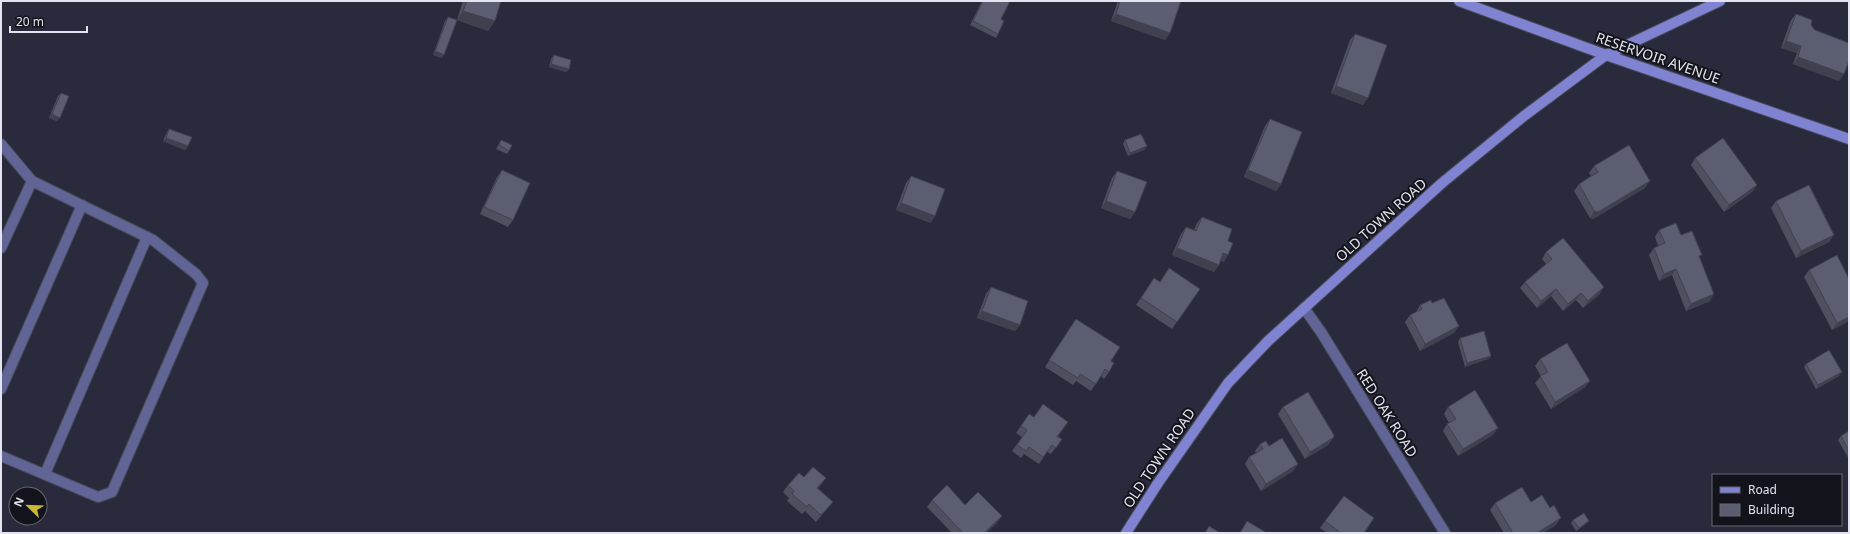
<svg xmlns="http://www.w3.org/2000/svg" width="1850" height="534" viewBox="0 0 1850 534" font-family="'Noto Sans',sans-serif">
<rect width="100%" height="100%" fill="#292a3b"/>
<g fill="none" stroke-linecap="round" stroke-linejoin="round">
<g stroke="#474858" stroke-width="12">
<g id="lane">
<polyline points="1,144 32,181 153,240 196,274 203,283 112,492 98,497 1,456"/>
<polyline points="1,248 32,181"/>
<polyline points="1,389 82,205"/>
<polyline points="45,474 147,237"/>
</g>
</g>
<g stroke="#474858" stroke-width="12">
<polyline id="street" points="1304,308 1321,332 1445,533"/>
</g>
<g stroke="#474858" stroke-width="12">
<g id="secondary">
<polyline points="1459,1 1606,55 1849,139"/>
<polyline points="1126,533 1158,483 1228,383 1268,341 1442,183 1524,116 1606,55 1720,1"/>
</g>
</g>
<use href="#lane" stroke="#616596" stroke-width="10"/>
<use href="#street" stroke="#616596" stroke-width="10"/>
<use href="#secondary" stroke="#8083d2" stroke-width="10"/>
</g>
<g fill="#4e5060">
<polygon points="463,1 501,1 488,31 457,20 442,58 433,55 445,21 448,17 457,20"/>
<polygon points="982,1 1010,1 1001,19 998,34 996,38 970,25"/>
<polygon points="1118,1 1181,1 1170,33 1165,40 1111,21"/>
<polygon points="1796,14 1839,81 1793,64 1797,53 1781,48 1791,20"/>
<polygon points="1355,34 1363,105 1331,93 1350,40"/>
<polygon points="554,55 569,69 566,72 549,67 551,59"/>
<polygon points="61,93 57,121 49,118 58,96"/>
<polygon points="1270,119 1281,184 1276,191 1244,177 1265,126"/>
<polygon points="169,129 188,146 185,150 163,141 167,132"/>
<polygon points="501,140 509,151 507,154 496,149"/>
<polygon points="1125,140 1147,146 1144,150 1128,156 1123,144"/>
<polygon points="1695,158 1757,185 1752,192 1724,212 1691,165"/>
<polygon points="1594,166 1645,188 1593,219 1590,218 1574,191 1579,184 1591,176 1589,173"/>
<polygon points="502,170 513,220 508,227 480,214 497,177"/>
<polygon points="1117,171 1135,212 1130,219 1101,208 1112,178"/>
<polygon points="911,176 931,223 896,210 906,183"/>
<polygon points="1776,201 1834,235 1829,242 1796,258 1771,208"/>
<polygon points="1202,217 1228,241 1224,262 1220,260 1219,265 1214,272 1172,255 1181,234 1186,227 1194,230 1197,223"/>
<polygon points="1659,230 1681,235 1700,258 1710,301 1686,311 1672,275 1659,281 1649,255 1654,248 1658,246 1655,237"/>
<polygon points="1546,252 1600,294 1583,308 1576,300 1563,311 1551,296 1537,308 1520,288 1525,282 1546,264 1542,259"/>
<polygon points="1809,270 1849,279 1849,321 1832,330 1804,277"/>
<polygon points="1154,278 1160,282 1200,289 1172,329 1136,305"/>
<polygon points="991,287 1020,325 1015,331 977,318 986,294"/>
<polygon points="1432,303 1459,326 1454,333 1420,351 1405,322 1410,315 1416,312 1420,305"/>
<polygon points="1071,326 1111,361 1109,372 1104,379 1101,376 1091,391 1076,381 1073,385 1045,367"/>
<polygon points="1460,338 1491,356 1488,359 1465,367 1458,342"/>
<polygon points="1540,359 1590,381 1585,387 1551,409 1535,383 1541,376 1535,366"/>
<polygon points="1806,364 1839,376 1816,389 1804,367"/>
<polygon points="1283,407 1333,438 1328,445 1305,459 1278,414"/>
<polygon points="1448,407 1493,435 1458,456 1443,431 1447,424 1449,423 1444,414"/>
<polygon points="1029,414 1062,439 1051,454 1047,452 1039,464 1024,454 1021,458 1012,451 1022,437 1016,433"/>
<polygon points="1849,431 1849,459 1838,440 1841,436"/>
<polygon points="1260,444 1269,446 1298,464 1293,471 1261,491 1245,464 1249,457 1256,453 1255,451"/>
<polygon points="804,477 826,478 818,488 833,502 828,508 816,522 805,511 802,514 787,501 789,498 783,492 788,485"/>
<polygon points="932,500 965,505 997,523 986,533 952,533 927,507"/>
<polygon points="1531,502 1556,525 1543,533 1504,533 1490,510 1495,503"/>
<polygon points="1573,520 1586,524 1576,531 1571,523"/>
<polygon points="1325,521 1364,533 1327,533 1320,528"/>
</g>
<g fill="#40414e">
<polygon points="463,11 495,21 488,31 457,20"/>
<polygon points="1116,14 1170,33 1165,40 1111,21"/>
<polygon points="1786,41 1801,46 1797,53 1781,48"/>
<polygon points="435,51 444,55 442,58 433,55"/>
<polygon points="1798,57 1844,74 1839,81 1793,64"/>
<polygon points="551,64 569,69 566,72 549,67"/>
<polygon points="1336,86 1368,98 1363,105 1331,93"/>
<polygon points="52,114 60,118 57,121 49,118"/>
<polygon points="166,138 188,146 185,150 163,141"/>
<polygon points="1147,146 1144,150 1128,156 1130,153"/>
<polygon points="1248,170 1281,184 1276,191 1244,177"/>
<polygon points="1650,181 1645,188 1593,219 1590,218 1594,211"/>
<polygon points="1757,185 1752,192 1724,212 1729,205"/>
<polygon points="1106,201 1135,212 1130,219 1101,208"/>
<polygon points="901,203 935,216 931,223 896,210"/>
<polygon points="1834,235 1829,242 1796,258 1801,251"/>
<polygon points="1177,248 1219,265 1214,272 1172,255"/>
<polygon points="1223,253 1228,255 1224,262 1218,260"/>
<polygon points="1676,269 1672,275 1659,281 1664,274"/>
<polygon points="1604,287 1600,294 1583,308 1588,301"/>
<polygon points="1556,289 1551,296 1537,308 1541,301"/>
<polygon points="1581,293 1576,300 1563,311 1568,304"/>
<polygon points="1714,294 1710,301 1686,311 1691,304"/>
<polygon points="982,311 1020,325 1015,331 977,318"/>
<polygon points="1849,317 1849,321 1832,330 1837,323"/>
<polygon points="1459,326 1454,333 1420,351 1425,344"/>
<polygon points="1491,356 1488,359 1465,367 1467,363"/>
<polygon points="1842,372 1839,376 1816,389 1818,385"/>
<polygon points="1590,381 1585,387 1551,409 1555,402"/>
<polygon points="1498,428 1493,435 1458,456 1463,449"/>
<polygon points="1333,438 1328,445 1305,459 1310,452"/>
<polygon points="1298,464 1293,471 1261,491 1266,484"/>
<polygon points="826,478 821,485 813,494 817,488"/>
<polygon points="833,502 828,508 816,522 821,515"/>
<polygon points="1002,516 997,523 986,533 984,533"/>
<polygon points="1561,518 1556,525 1543,533 1537,533"/>
</g>
<g fill="#5b5d70" stroke="#40414e">
<polygon points="467,1 501,1 495,21 463,11"/>
<polygon points="983,1 1010,1 1001,19 1004,21 998,34 973,21"/>
<polygon points="1120,1 1181,1 1170,33 1116,14"/>
<polygon points="1796,14 1812,20 1811,25 1815,30 1849,43 1849,61 1844,74 1798,57 1801,46 1786,41"/>
<polygon points="448,17 457,20 444,55 435,51"/>
<polygon points="1355,34 1387,45 1368,98 1336,86"/>
<polygon points="554,55 571,60 569,69 551,64"/>
<polygon points="61,93 69,96 60,118 52,114"/>
<polygon points="1270,119 1302,132 1281,184 1248,170"/>
<polygon points="169,129 192,137 188,146 166,138"/>
<polygon points="1141,134 1147,146 1130,153 1125,140"/>
<polygon points="1723,138 1757,185 1729,205 1695,158"/>
<polygon points="501,140 512,145 509,151 499,145"/>
<polygon points="1629,145 1650,181 1598,212 1594,211 1579,184 1598,172 1594,166"/>
<polygon points="502,170 530,183 513,220 484,207"/>
<polygon points="1117,171 1147,182 1135,212 1106,201"/>
<polygon points="911,176 945,189 935,216 901,203"/>
<polygon points="1809,185 1834,235 1801,251 1776,201"/>
<polygon points="1202,217 1232,229 1228,241 1233,243 1228,255 1223,253 1219,265 1177,248 1186,227 1196,231"/>
<polygon points="1676,223 1681,235 1692,231 1702,255 1699,256 1714,294 1691,304 1676,269 1664,274 1654,248 1665,243 1659,230"/>
<polygon points="1563,238 1604,287 1588,301 1581,293 1568,304 1556,289 1541,301 1525,282 1552,259 1546,252"/>
<polygon points="1837,255 1849,279 1849,317 1837,323 1809,270"/>
<polygon points="1169,268 1200,289 1177,322 1141,298 1154,278 1160,282"/>
<polygon points="991,287 1028,301 1020,325 982,311"/>
<polygon points="1444,298 1459,326 1425,344 1410,315 1422,309 1420,305 1431,300 1432,303"/>
<polygon points="1076,319 1120,347 1111,361 1114,363 1109,372 1105,369 1096,384 1080,374 1078,378 1049,360"/>
<polygon points="1484,331 1491,356 1467,363 1460,338"/>
<polygon points="1567,343 1590,381 1555,402 1540,376 1548,372 1540,359"/>
<polygon points="1829,350 1842,372 1818,385 1806,364"/>
<polygon points="1475,390 1498,428 1463,449 1447,424 1456,419 1448,407"/>
<polygon points="1308,392 1334,435 1333,438 1310,452 1283,407"/>
<polygon points="1043,404 1068,422 1057,437 1062,439 1056,448 1052,445 1043,457 1029,447 1026,451 1017,445 1027,430 1021,426 1029,414 1034,417"/>
<polygon points="1849,431 1849,451 1841,436"/>
<polygon points="1282,438 1298,464 1266,484 1249,457 1263,449 1260,444 1266,441 1269,446"/>
<polygon points="813,467 826,478 817,488 833,502 821,515 809,504 807,507 792,494 794,491 788,485 799,473 804,477"/>
<polygon points="947,485 965,505 978,492 1002,516 984,533 963,533 932,500"/>
<polygon points="1522,487 1531,502 1542,495 1550,508 1554,505 1561,518 1537,533 1513,533 1495,503"/>
<polygon points="1344,496 1374,518 1364,533 1341,533 1325,521"/>
<polygon points="1584,513 1589,521 1579,528 1573,520"/>
<polygon points="1247,521 1267,533 1240,533"/>
<polygon points="1209,526 1220,533 1205,533"/>
</g>
<g text-anchor="middle" stroke-width="4" stroke-linejoin="round" paint-order="stroke">
<g font-size="14" fill="#e3e4ef" stroke="#13141b">
<text transform="translate(1658 58) rotate(19)" y="5">RESERVOIR AVENUE</text>
<text transform="translate(1381 220) rotate(-42)" y="5">OLD TOWN ROAD</text>
<text transform="translate(1387 413) rotate(58)" y="5">RED OAK ROAD</text>
<text transform="translate(1159 458) rotate(-56)" y="5">OLD TOWN ROAD</text>
</g>
</g>
<rect width="1850" height="534" fill="none" stroke="#e3e4ef" stroke-width="4"/>
<rect x="1712" y="474" width="130" height="52" fill="#13141b" stroke="#666770"/>
<rect x="1720" y="487" width="20" height="6" fill="#8083d2" stroke="#666770"/>
<text x="1748" y="494" font-size="12" fill="#e3e4ef">Road</text>
<rect x="1720" y="504" width="20" height="12" fill="#5b5d70" stroke="#666770"/>
<text x="1748" y="514" font-size="12" fill="#e3e4ef">Building</text>
<g transform="translate(28 506) rotate(293)"><circle r="19" fill="#13141b" stroke="#666770"/>
<path d="M0-3L7 15L0 10L-7 15Z" fill="#ccb938"/>
<text y="-6" font-size="11" font-weight="bold" text-anchor="middle" fill="#e3e4ef">N</text>
</g>
<path d="M10 26v6h77v-6" fill="none" stroke="#e3e4ef" stroke-width="2"/>
<text x="16" y="26" font-size="12" fill="#e3e4ef" stroke="#13141b" stroke-width="3" paint-order="stroke">20 m</text>
</svg>
